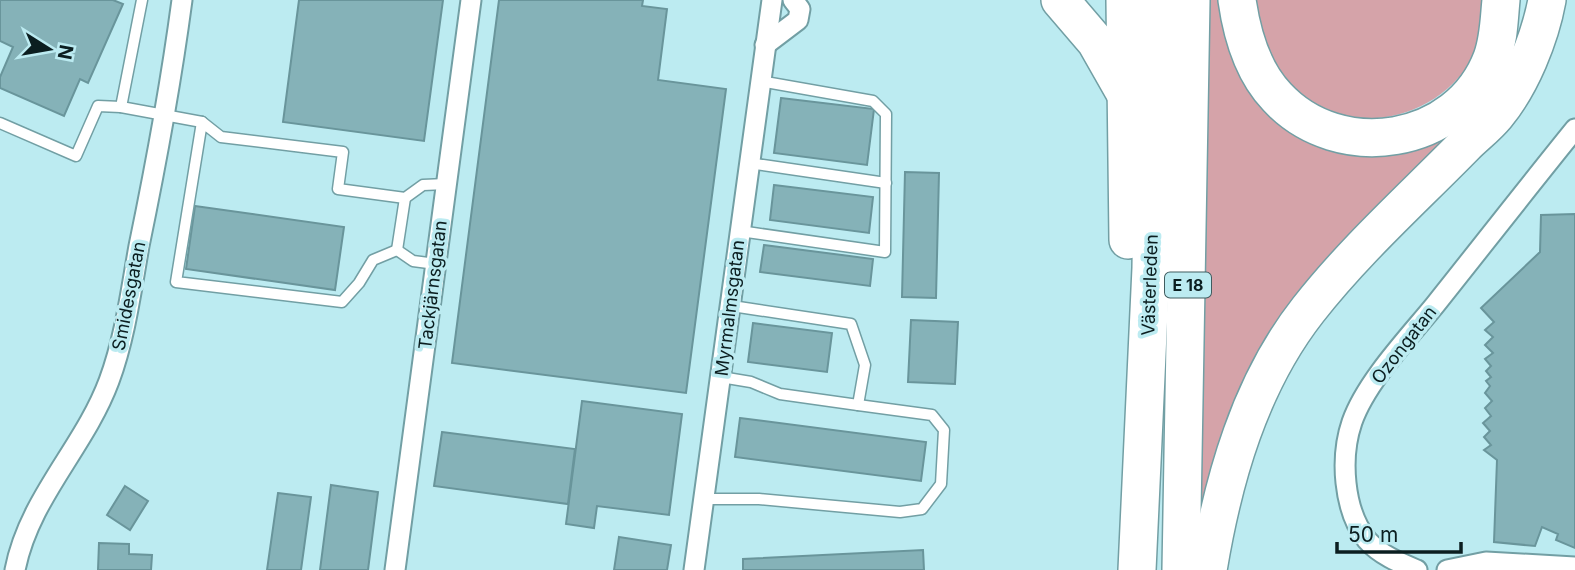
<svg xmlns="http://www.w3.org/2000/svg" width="1575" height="570" viewBox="0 0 1575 570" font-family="Inter,sans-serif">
<rect width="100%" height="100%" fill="#bcebf1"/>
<g fill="#d5a3a9">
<polygon points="1208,0 1227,0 1290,130 1308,141 1328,148 1477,112 1316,289 1199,563"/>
<path d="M 1256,0 L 1487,0 C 1483,18 1482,41 1473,57 C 1434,129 1324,143 1277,71 C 1263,50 1260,25 1256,0 Z"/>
</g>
<g fill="#85b2b8" stroke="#69959b" stroke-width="2">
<polygon points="0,0 113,0 123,4 88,83 80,79 64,116 0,88 0,77 13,47 0,41"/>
<polygon points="299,0 443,0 424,141 283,122"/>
<polygon points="499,0 643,0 642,6 667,9 658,80 726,89 686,393 452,363"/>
<polygon points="781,98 874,109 867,165 774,153"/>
<polygon points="905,172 939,173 936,298 902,297"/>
<polygon points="774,185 873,197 869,233 770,220"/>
<polygon points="195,206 344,227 335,290 186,269"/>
<polygon points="1575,214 1575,548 1556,540 1558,534 1542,527 1535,546 1494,542 1497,460 1484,450 1491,445 1484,437 1490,431 1483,423 1491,416 1485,408 1492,401 1485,393 1490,386 1486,381 1491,377 1486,371 1491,366 1485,359 1493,353 1485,345 1493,337 1485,330 1494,322 1481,308 1540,252 1541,215"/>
<polygon points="764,245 873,259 870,286 760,272"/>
<polygon points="911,320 958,322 955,384 908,382"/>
<polygon points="753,323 832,333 827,372 748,362"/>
<polygon points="582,401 682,414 669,515 597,506 594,528 566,524"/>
<polygon points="740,418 926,442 921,481 735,457"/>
<polygon points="442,432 575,449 568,504 434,486"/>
<polygon points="331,485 378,492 368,570 320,570"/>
<polygon points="125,486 148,501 130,530 107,515"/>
<polygon points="278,493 311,497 301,570 267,570"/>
<polygon points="619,537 671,545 667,570 614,570"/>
<polygon points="99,543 129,544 129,554 152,555 151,570 98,570"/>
<polygon points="923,550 924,570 743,570 743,559"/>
</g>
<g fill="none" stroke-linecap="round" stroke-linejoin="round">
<g stroke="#729fa4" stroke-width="13">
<g id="service">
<polyline points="142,0 121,107 202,122"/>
<polyline points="0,123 76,156 98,106 121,107"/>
<polyline points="749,163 886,183"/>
<polyline points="740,231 885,252 886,114 873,101 760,81"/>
<polyline points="397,250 405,198"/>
<polyline points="436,264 413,261 397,250 373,260 359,283 342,302 176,282 202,122 221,137 343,152 338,189 405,198 423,185 446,184"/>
<polyline points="721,377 751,382 780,394 858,405 865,365 851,324 732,306"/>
<polyline points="704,499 759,499 900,512 922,509 941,484 944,430 932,415 858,405"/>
</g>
</g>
<g stroke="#729fa4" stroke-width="23">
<g id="minor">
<polyline points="765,45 798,20 800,9 793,0"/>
<path d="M 15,570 C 29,498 84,448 109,381 C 125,338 131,291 139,246 C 156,164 171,83 182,0"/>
<polyline points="395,570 471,0"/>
<polyline points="694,570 772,0"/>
<path d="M 1417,570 C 1400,563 1380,555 1367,540 C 1343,510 1340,457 1352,422 C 1366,382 1408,338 1435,305 C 1482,246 1528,187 1575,129"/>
<polyline points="1447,570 1486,562 1575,567"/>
</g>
</g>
<g stroke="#729fa4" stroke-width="40">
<g id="motorway">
<polyline points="1060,0 1096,42 1125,93"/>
<polyline points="1125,0 1128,240"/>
<path d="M 1237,0 C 1242,35 1252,71 1277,97 C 1339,164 1459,146 1492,58 C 1499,39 1499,20 1501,0"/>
<polyline points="1137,570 1151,268 1155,0"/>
<polyline points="1181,570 1191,0"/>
<path d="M 1208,570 C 1223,479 1250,384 1308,310 C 1355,250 1412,199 1465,145 C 1475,135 1487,126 1496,115 C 1521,85 1540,38 1547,0"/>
</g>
</g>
<use href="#service" stroke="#fff" stroke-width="10"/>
<use href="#minor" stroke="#fff" stroke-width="19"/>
<use href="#motorway" stroke="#fff" stroke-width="37"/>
</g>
<g text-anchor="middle" stroke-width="7" stroke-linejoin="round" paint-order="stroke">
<rect fill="#bcebf1" stroke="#405c5f" stroke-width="2" x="1165" y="272.5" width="46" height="25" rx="5"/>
<g font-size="16" font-weight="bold" fill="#0b1e20">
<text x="1188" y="291">E 18</text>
</g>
<g font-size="18" fill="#0b1e20" stroke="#bcebf1">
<text transform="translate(433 285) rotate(-83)" y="6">Tackjärnsgatan</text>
<text transform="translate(1150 285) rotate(-88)" y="6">Västerleden</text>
<text transform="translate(129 296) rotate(-79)" y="6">Smidesgatan</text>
<text transform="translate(730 308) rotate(-83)" y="6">Myrmalmsgatan</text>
<text transform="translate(1404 345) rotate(-52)" y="6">Ozongatan</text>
</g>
</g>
<g transform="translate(49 49) rotate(101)" stroke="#bcebf1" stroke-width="5" paint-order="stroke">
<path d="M0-5L12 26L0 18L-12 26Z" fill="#0b1e20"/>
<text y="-10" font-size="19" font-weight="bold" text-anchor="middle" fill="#0b1e20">N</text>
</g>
<path d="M1337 542v10h124v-10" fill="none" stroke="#0b1e20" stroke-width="3.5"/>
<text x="1348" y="542" font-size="21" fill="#0b1e20" stroke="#bcebf1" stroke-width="5" paint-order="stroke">50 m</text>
</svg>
